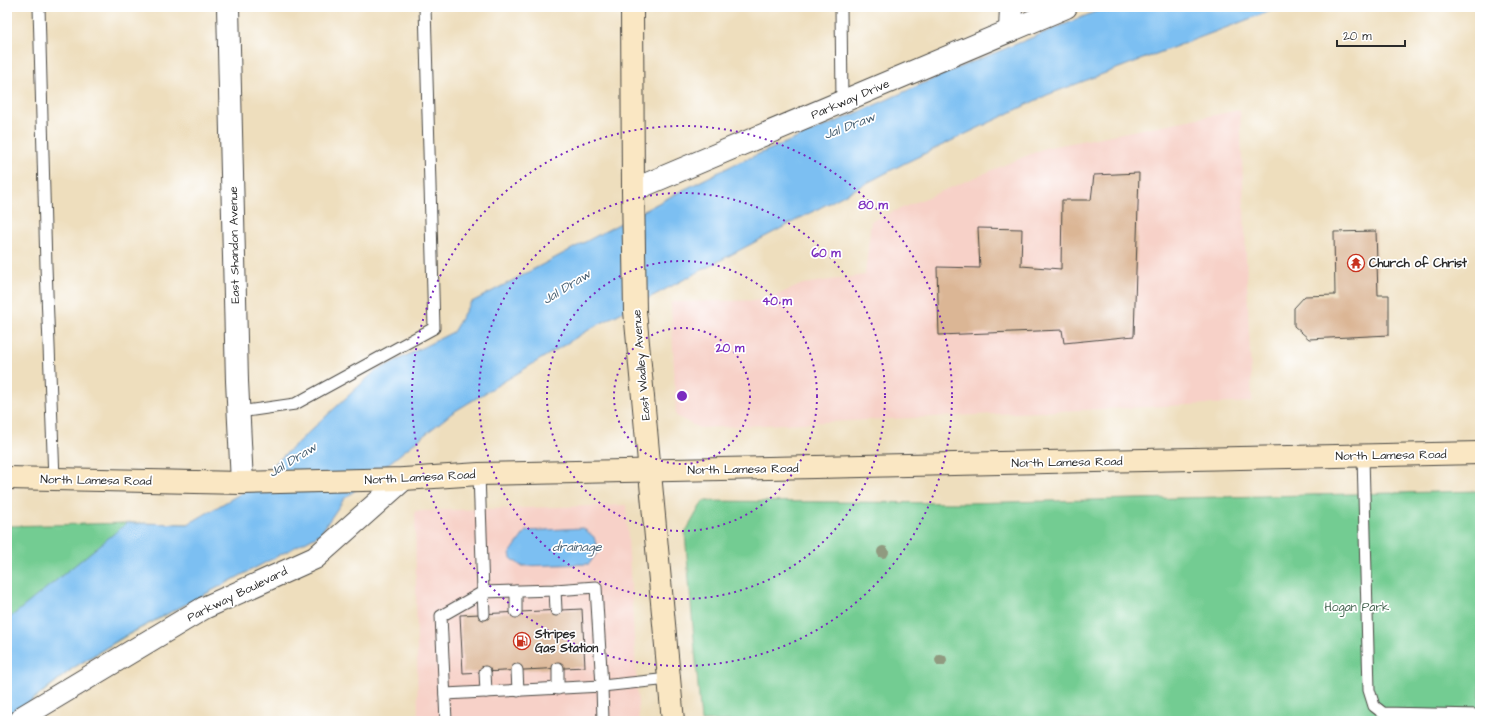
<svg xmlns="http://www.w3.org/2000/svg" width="1487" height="728" viewBox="0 0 1487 728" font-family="'Architects Daughter',sans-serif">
<rect width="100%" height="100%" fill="#fff"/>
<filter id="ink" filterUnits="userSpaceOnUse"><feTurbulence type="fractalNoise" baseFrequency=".025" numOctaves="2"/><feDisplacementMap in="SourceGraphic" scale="8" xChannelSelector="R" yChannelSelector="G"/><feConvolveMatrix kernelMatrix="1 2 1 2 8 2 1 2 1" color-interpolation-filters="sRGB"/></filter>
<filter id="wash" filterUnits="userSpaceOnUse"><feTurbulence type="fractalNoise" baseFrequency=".012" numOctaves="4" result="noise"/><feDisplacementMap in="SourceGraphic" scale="16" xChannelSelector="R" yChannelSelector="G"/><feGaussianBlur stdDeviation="0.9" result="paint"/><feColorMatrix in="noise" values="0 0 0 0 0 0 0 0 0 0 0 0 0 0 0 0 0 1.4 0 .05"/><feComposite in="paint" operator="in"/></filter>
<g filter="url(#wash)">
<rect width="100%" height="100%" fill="#eedebd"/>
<g fill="#f7d1c8">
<polygon points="1240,110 1252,402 699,428 676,416 671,302 765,300 803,284 865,275 871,221 1045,148"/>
<polygon points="626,505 639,721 418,721 415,511"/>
</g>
<g fill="#73cc92" stroke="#4f7c5e">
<polygon points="1480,491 1480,721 701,721 685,533 703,501 964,503"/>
<polygon points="127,523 188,524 247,572 126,636 73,668 7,721 7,526"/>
</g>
<g fill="#7cbff2" stroke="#54758e">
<polygon points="1107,7 1281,7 1047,95 903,164 592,328 452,413 344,499 320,534 125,636 73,668 32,700 12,721 7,721 7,620 127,523 188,524 245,491 374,372 453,332 470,303 683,190 735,164 864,110 953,70"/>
<polygon points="583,528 594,537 598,551 589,564 521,566 511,558 510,553 526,531"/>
</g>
<g id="blocks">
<g fill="#dbb695">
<polygon points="1139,173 1134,336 1064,343 1062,330 939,335 937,267 980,268 978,228 1022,229 1021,266 1061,269 1062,200 1091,200 1094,175"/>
<polygon points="1376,231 1378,295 1389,295 1389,335 1309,339 1294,326 1294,308 1305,296 1335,295 1334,232"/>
<polygon points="582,609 585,667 463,673 460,615"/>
</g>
</g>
</g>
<g filter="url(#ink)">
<use href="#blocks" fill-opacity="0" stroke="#484641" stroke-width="1"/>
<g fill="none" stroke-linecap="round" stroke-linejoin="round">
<g stroke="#484641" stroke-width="13">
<g id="lane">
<polyline points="39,7 46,266 54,479"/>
<polyline points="841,7 842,102"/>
<polyline points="239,412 295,404 434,328 425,7"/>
<polyline points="1363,456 1369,690 1374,706 1383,713 1480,715"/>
<polyline points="479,474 483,592 555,590 596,587 602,686 669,679"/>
<polyline points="555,590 556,610"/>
<polyline points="516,591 516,612"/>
<polyline points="558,668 558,689"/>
<polyline points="517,670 518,691"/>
<polyline points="485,672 486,692"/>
<polyline points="445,694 602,686 603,721"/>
<polyline points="446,721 441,616 483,592 484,614"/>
</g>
</g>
<g stroke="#484641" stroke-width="24">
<g id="street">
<polyline points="228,7 237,381 242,483"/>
<polyline points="1010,31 1011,7"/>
<polyline points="633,190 1066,7"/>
<polyline points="20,721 24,716 204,608 315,558 404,479"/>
</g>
</g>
<g stroke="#484641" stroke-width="24">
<g id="secondary">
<polyline points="632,7 633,190 635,311 673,721"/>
<polyline points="7,478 242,483 404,479 479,474 1480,453"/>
</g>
</g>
<use href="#lane" stroke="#fff" stroke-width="11"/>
<use href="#street" stroke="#fff" stroke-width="22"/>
<use href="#secondary" stroke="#fae7c3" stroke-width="22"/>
</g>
<g fill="#909a80">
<circle cx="883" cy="552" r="6"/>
<circle cx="941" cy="660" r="6"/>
</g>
</g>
<g fill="none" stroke="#7b2cbf" stroke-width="2" stroke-dasharray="2 4">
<circle cx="682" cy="396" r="68"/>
<circle cx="682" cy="396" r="135"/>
<circle cx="682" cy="396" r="203"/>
<circle cx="682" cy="396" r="270"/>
</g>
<defs>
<g id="temple-ring" transform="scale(0.9)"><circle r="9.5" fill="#fff" stroke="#c8321e" stroke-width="1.5"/><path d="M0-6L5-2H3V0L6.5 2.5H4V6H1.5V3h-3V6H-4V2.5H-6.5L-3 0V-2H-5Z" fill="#c8321e"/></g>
<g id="fuel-ring" transform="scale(0.9)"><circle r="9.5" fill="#fff" stroke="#c8321e" stroke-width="1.5"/><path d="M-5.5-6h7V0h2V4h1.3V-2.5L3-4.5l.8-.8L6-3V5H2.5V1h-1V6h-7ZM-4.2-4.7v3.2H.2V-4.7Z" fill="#c8321e"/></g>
</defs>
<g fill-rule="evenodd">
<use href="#temple-ring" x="1356" y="263"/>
<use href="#fuel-ring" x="522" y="641"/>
</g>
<g text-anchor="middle" stroke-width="3.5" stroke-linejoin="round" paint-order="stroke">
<g font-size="12" fill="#2b2b2b" stroke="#fff">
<text transform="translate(850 99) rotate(-23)" y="4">Parkway Drive</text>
<text transform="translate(234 245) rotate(-91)" y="4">East Shandon Avenue</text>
<text transform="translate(641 365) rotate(-95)" y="4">East Wadley Avenue</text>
<text transform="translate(1391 455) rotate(-1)" y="4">North Lamesa Road</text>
<text transform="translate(1067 462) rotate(-1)" y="4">North Lamesa Road</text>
<text transform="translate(743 469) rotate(-1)" y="4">North Lamesa Road</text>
<text transform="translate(420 477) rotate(-3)" y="4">North Lamesa Road</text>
<text transform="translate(96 480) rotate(1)" y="4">North Lamesa Road</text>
<text transform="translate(237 594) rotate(-26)" y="4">Parkway Boulevard</text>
</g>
<g font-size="12" font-weight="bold" fill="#2b2b2b" stroke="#fff" text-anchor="start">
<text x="1369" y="267">Church of Christ</text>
<text x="535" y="638">Stripes<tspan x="535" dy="14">Gas Station</tspan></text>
</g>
<g font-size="12" fill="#44634f" stroke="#fff">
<text x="1357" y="611">Hogan Park</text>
</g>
<g font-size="13" font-style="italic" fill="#475f71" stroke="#fff">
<text transform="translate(849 125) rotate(-21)" y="5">Jal Draw</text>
<text transform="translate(566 286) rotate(-32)" y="5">Jal Draw</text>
<text transform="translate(292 459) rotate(-32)" y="5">Jal Draw</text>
<text x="577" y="551">drainage</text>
</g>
</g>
<circle cx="682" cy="396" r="6" fill="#7b2cbf" stroke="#fff" stroke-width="2"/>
<g font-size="12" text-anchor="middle" font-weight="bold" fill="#7b2cbf" stroke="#fff" stroke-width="3.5" stroke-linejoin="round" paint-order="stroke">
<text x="873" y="209">80 m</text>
<text x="826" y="257">60 m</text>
<text x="777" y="305">40 m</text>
<text x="730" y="352">20 m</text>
</g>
<rect width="1487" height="728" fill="none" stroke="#fff" stroke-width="24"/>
<path d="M1337 40v6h68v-6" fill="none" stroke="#2b2b2b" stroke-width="2"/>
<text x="1343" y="40" font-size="12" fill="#2b2b2b" stroke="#ffffff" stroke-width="3" paint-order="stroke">20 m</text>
</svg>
